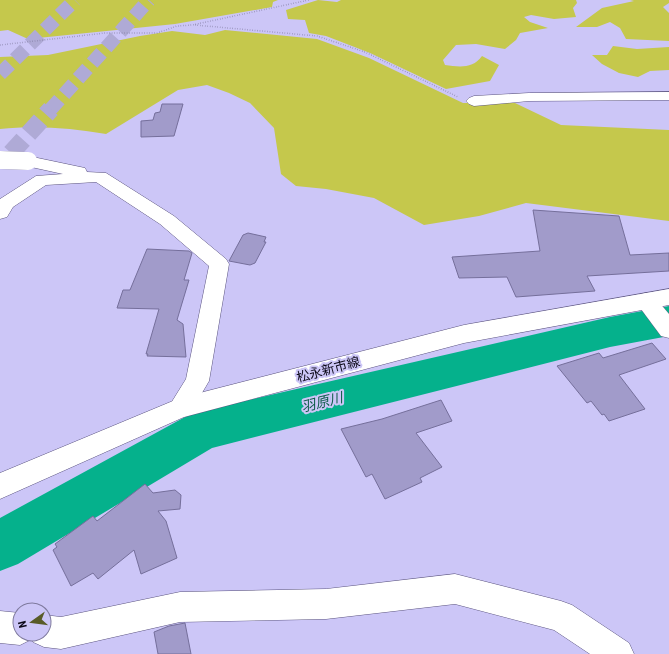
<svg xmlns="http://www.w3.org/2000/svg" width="669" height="654" viewBox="0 0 669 654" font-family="'Roboto Condensed','Noto Sans JP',sans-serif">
<rect width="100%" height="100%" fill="#ccc6f7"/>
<g fill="#c5c84c">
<polygon points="0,0 278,0 273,2 272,7 175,24 28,39 8,30 0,31"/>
<path d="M 318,0 L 337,2 L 341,0 L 576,0 L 577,3 L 573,8 L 576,17 L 554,19 L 531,15 L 524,17 L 530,22 L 548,28 L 520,33 L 516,40 L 505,49 L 476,44 L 456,45 L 443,60 L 445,65 C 459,67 473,69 482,56 L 499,65 L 490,81 L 446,89 L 370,53 L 326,36 L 309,33 L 305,20 L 288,19 L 286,10 Z"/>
<polygon points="630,0 669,0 669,3 663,7 669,13 669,41 626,39 620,28 610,22 597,27 576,27 602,8 634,1"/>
<path d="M 225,30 L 317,39 L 369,58 L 463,103 L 515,103 L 561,125 L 669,130 L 669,221 L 526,203 L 479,216 L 424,225 L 374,198 L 326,189 L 296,186 L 281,174 L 274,128 L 250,103 L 229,93 L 207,85 L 178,90 L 106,134 C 71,128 35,125 0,129 L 0,57 L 48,55 L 140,36 L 172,31 L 205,35 Z"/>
<polygon points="613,46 637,49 669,47 669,70 650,71 638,77 619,73 602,64 592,55 607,55"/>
</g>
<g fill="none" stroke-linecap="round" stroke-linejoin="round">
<polygon fill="#05b18c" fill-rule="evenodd" points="669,306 669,336 610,347 212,448 18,564 0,571 0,518 185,417 201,411 610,317"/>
</g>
<g fill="#a19bca" stroke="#756f9b">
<polygon points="162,104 183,104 174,136 141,137 141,121 153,120 155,113 160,112"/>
<polygon points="533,210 619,216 630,255 669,253 669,271 587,276 595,291 516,297 507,277 459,278 452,257 540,251"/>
<polygon points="248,233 266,237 264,242 266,242 255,263 250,265 229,261 243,235"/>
<polygon points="147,249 189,251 192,253 184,280 189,280 177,320 183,324 186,357 147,356 148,354 146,354 159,309 117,308 123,290 130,290"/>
<polygon points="652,343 666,359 619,375 645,409 609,421 604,414 602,415 591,401 587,403 557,366 599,353 603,358"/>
<polygon points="441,400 452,421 416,433 442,467 420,478 422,482 385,499 372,474 366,477 341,429 382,419"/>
<polygon points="145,484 153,493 175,490 181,495 180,509 158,511 166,521 177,558 141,574 134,550 98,579 93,573 71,586 53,550 57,547 55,544 93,516 97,521"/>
<polygon points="185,623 191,654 158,654 154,632 169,626"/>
</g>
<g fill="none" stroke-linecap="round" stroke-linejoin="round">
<g stroke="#afaad6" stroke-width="14" stroke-dasharray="14 7" stroke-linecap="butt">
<polyline points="0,74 75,0"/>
<polyline points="50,110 149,0"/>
</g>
<polyline stroke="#afaad6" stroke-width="18" stroke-dasharray="18 8" stroke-linecap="butt" points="11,153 51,109"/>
<g stroke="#5c5580" stroke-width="1">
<g id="street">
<polygon points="669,92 669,100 529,101 474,106 469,104 466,101 469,98 474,96 529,93"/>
<polygon points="28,156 85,168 87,172 106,173 174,216 226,259 229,264 209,381 189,415 180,418 171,415 168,408 186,379 209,266 160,224 96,182 46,185 13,207 7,217 0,219 0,199 36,176 63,174 22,165 20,161 22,157"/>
<polygon points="646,293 653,295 669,314 669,338 661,336 635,301 639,295"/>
<polygon points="455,574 561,601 572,605 629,643 634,654 590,654 554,630 455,604 326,619 180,622 61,649 44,647 33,642 32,639 20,645 0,643 0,611 20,613 20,634 44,634 44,615 61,617 180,592 326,589"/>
</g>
</g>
<g stroke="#5c5580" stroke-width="1">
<polygon id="secondary" points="669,289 669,305 464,343 184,417 0,499 0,473 180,398 464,325"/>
</g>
<g stroke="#7f7a9e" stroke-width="1.5" stroke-dasharray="0.5 2" stroke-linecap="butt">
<polyline points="195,25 317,36 365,52 458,97"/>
<polyline points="0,45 105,33 157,33 177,26 192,25 309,0"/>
</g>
<use href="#street" fill="#fff" fill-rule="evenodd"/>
<use href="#secondary" fill="#fff" fill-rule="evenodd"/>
<g stroke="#5c5580" stroke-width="18" stroke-linecap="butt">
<polyline id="street-bridge" points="0,160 28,161"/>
</g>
<use href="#street-bridge" stroke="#fff" stroke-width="18"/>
</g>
<g text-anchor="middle" stroke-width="4" stroke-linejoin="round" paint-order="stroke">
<g font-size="13" fill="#0c0919" stroke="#ccc6f7">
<text transform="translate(328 369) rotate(-15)" y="5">松永新市線</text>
</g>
<g font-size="14" font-style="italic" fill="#0e5c48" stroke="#ccc6f7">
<text transform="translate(322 402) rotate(-14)" y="5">羽原川</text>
</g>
</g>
<g transform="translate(32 622) rotate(256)"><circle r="19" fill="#ccc6f7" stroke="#7f7a9e"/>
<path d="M0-3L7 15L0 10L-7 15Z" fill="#595b28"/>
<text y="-6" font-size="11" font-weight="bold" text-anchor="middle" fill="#0c0919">N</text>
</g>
</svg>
